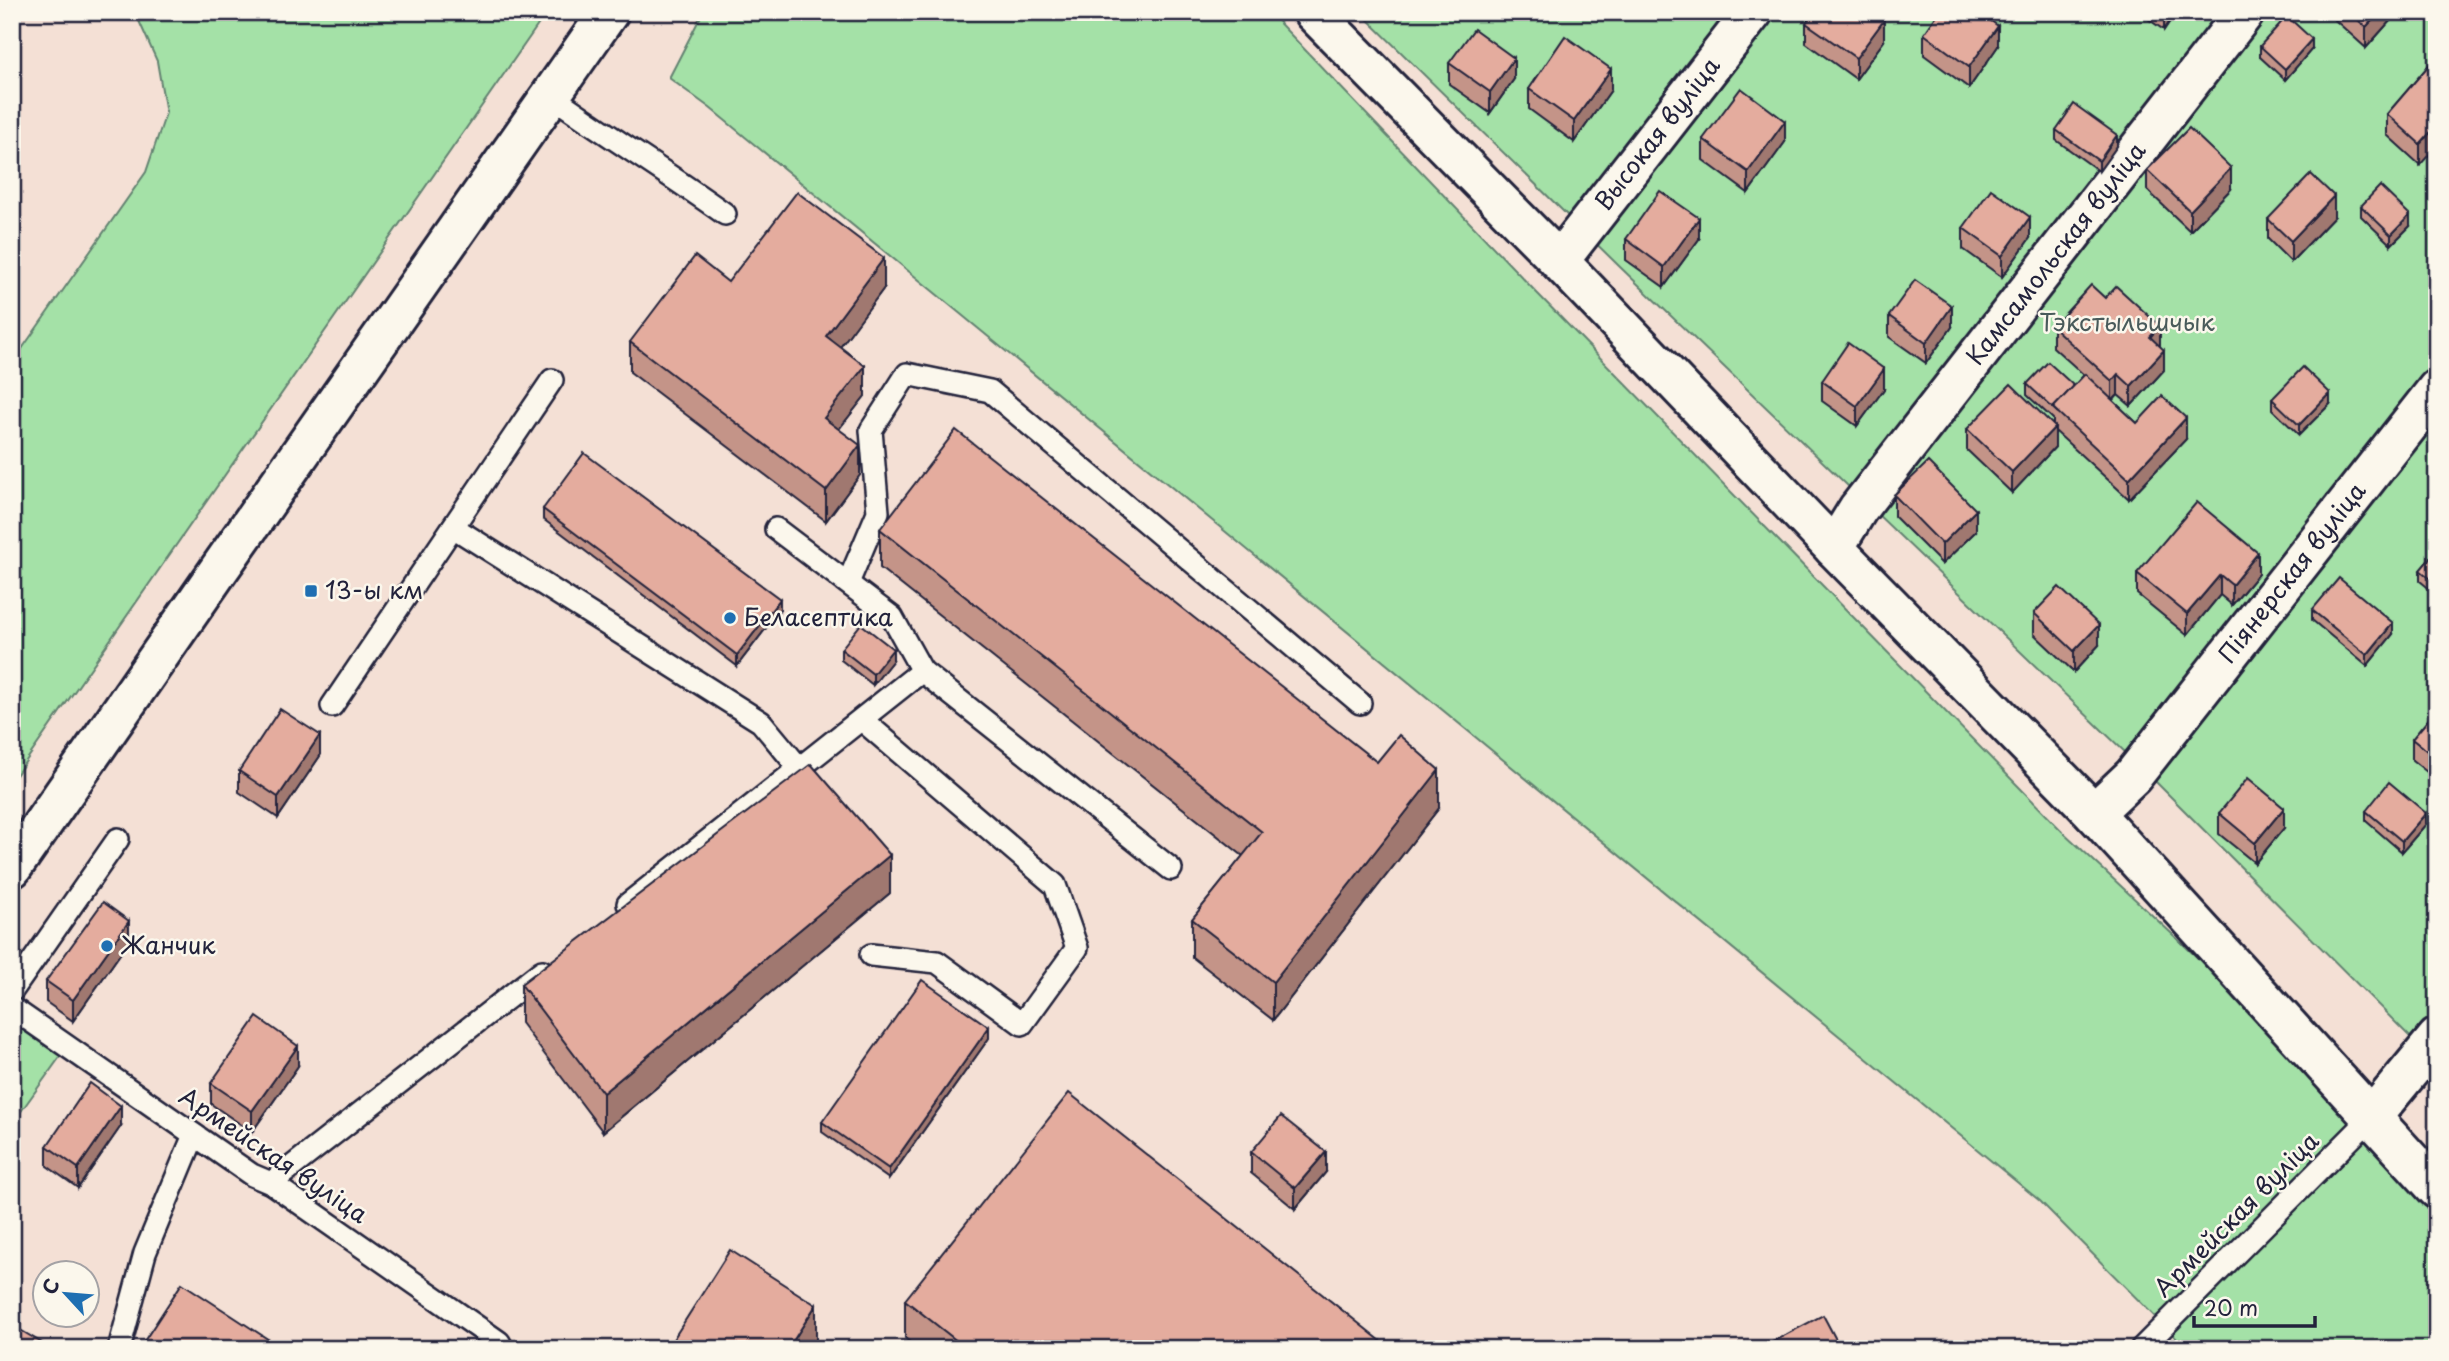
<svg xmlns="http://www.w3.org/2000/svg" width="2449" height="1361" viewBox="0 0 2449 1361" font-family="'Playpen Sans',sans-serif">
<rect width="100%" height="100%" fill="#f4e0d5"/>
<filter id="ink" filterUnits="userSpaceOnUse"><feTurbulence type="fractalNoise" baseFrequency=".0143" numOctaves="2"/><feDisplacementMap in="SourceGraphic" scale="14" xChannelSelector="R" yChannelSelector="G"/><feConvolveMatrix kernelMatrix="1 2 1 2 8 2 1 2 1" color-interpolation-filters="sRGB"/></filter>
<g filter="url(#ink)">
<g fill="#a4e1a7" stroke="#638271" stroke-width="2">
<polygon points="135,12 547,12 12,781 12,363 146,172 166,113 157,61"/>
<polygon points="703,12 1269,12 1535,291 2062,831 2370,1119 2437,1189 2437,1349 2187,1349 2040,1201 710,108 669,78"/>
<polygon points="1360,12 2437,12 2437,1064 2152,778 1620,267"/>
<polygon points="12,1018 67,1047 12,1124"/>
</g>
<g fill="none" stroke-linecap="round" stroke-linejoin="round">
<g stroke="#22223b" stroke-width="26">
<g id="lane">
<path d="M 552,96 C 609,137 668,173 725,214"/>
<polyline points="453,527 761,722 800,769"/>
<polyline points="776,529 892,617 922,671"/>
<polyline points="848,583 878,512 871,430 907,374 990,391 1360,703"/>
<polyline points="332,706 552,380"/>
<polyline points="862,720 1055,885 1077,948 1022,1024 937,962 871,955"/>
<polyline points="628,904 922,671 1171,869"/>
<polyline points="12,991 118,839"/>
<polyline points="12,1008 252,1175 271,1183 499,1342 503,1349"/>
<polyline points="271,1183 542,971"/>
<polyline points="119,1349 145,1253 194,1135"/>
<polyline points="2141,1349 2370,1119"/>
</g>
</g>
<g stroke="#22223b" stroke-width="44">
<g id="street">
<polyline points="1313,12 1559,261 1834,548 2094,813 2437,1189"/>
<path id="s1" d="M 1559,261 L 1753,12"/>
<path id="s2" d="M 1834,548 L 1858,509 L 2245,12"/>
<path id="s3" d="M 2094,813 L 2133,776 L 2437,389"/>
<polyline points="2370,1119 2437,1038"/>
</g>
</g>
<g stroke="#22223b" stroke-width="44">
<path id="secondary" d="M 12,868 C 210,582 409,296 609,12"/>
</g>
<use href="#lane" stroke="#fbf7ec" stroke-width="21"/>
<use href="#street" stroke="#fbf7ec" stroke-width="38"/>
<use href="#secondary" stroke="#fbf7ec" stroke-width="38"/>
</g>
<g fill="#c49488" stroke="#22223b" stroke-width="2">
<polygon points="2138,12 2176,12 2164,30"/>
<polygon points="2326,12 2398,12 2366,48"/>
<polygon points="1806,23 1884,41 1856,79 1806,43"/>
<polygon points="1924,34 1998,46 1969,88 1924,55"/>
<polygon points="2260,46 2312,49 2285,80 2260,57"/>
<polygon points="2435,58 2420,165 2387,135 2387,114"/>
<polygon points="1449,63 1514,79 1490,113 1449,84"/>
<polygon points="1529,89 1611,90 1574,142 1529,109"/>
<polygon points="2056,130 2117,146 2099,171 2056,140"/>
<polygon points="1703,139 1785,142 1748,193 1703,160"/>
<polygon points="2147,170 2231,189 2190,231 2147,190"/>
<polygon points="2361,206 2410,226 2391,245 2361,216"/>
<polygon points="2334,217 2291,262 2268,239 2268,219"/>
<polygon points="1963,228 2030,238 2002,277 1963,249"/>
<polygon points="1626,239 1699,239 1664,287 1626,260"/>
<polygon points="728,282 884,288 840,347 865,396 839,429 860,475 826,521 630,372 630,342"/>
<polygon points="1889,316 1952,327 1926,363 1889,337"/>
<polygon points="2053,327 2160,346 2164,370 2131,406 2118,395 2113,401 2137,423 2186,439 2129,499 2055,431 2055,447 2012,493 1967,450 1967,429 2053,425 2053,419 2027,395 2027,384 2074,386 2084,375 2053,347"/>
<polygon points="1822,381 1884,389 1857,426 1822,401"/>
<polygon points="2272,399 2330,404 2299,435 2272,409"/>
<polygon points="1894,495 1976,531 1942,564 1894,516"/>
<polygon points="543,509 780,610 737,666 543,519"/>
<polygon points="880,529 1439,808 1273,1020 1192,957 1192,919 1243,856 880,568"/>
<polygon points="2437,550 2437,595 2420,581 2420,570"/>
<polygon points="2137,573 2258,574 2232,605 2220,595 2187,635 2137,594"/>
<polygon points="2312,610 2393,634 2367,666 2312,620"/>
<polygon points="2034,613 2099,645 2074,672 2034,634"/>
<polygon points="841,649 893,660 873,685 841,660"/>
<polygon points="2437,709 2437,780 2412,760 2412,739"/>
<polygon points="320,756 278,818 239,792 239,771"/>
<polygon points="2366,811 2426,824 2402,852 2366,821"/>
<polygon points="2219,813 2284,828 2255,863 2219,834"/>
<polygon points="890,893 603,1132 521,1023 521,984"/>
<polygon points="129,941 73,1021 46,1002 46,981"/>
<polygon points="989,1038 889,1179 822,1132 822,1122"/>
<polygon points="298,1066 252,1132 211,1104 211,1083"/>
<polygon points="121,1126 78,1188 47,1166 47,1146"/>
<polygon points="1251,1152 1326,1172 1295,1209 1251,1173"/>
<polygon points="905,1300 1391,1349 918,1349 905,1338"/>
</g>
<g fill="#a0786f" stroke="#22223b" stroke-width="2">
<polygon points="2164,12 2176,12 2164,30"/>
<polygon points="2380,12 2398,12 2366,48 2366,27"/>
<polygon points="1884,20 1884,41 1856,79 1856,58"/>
<polygon points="1998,26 1998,46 1969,88 1969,67"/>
<polygon points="2312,39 2312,49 2285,80 2285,69"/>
<polygon points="1514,58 1514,79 1490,113 1490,92"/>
<polygon points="1611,69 1611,90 1574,142 1574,121"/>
<polygon points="1785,121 1785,142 1748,193 1748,172"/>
<polygon points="2437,125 2437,146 2420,165 2420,144"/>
<polygon points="2117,135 2117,146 2099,171 2099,161"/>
<polygon points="2231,168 2231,189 2190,231 2190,211"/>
<polygon points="2334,196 2334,217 2291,262 2291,241"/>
<polygon points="2410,215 2410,226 2391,245 2391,235"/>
<polygon points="2030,217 2030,238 2002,277 2002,256"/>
<polygon points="1699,218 1699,239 1664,287 1664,267"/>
<polygon points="884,258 884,288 826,366 826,336"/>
<polygon points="1952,306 1952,327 1926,363 1926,343"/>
<polygon points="2160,326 2160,347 2150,337"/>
<polygon points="2164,350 2164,370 2131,406 2131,386"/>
<polygon points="865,366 865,396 824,448 824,418"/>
<polygon points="1884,369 1884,389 1857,426 1857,406"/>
<polygon points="2118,374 2118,395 2112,401 2112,381"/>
<polygon points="2330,393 2330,404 2299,435 2299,425"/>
<polygon points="2186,418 2186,439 2129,499 2129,479"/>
<polygon points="2055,427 2055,447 2012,493 2012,472"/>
<polygon points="860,445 860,475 826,521 826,491"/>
<polygon points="1976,510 1976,531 1942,564 1942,544"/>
<polygon points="2258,553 2258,574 2232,605 2232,585"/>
<polygon points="2220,575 2220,595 2187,635 2187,614"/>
<polygon points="780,599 780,610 737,666 737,655"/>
<polygon points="2393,623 2393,634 2367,666 2367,655"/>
<polygon points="2099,625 2099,645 2074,672 2074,651"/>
<polygon points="893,649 893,660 873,685 873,674"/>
<polygon points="320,735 320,756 278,818 278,797"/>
<polygon points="1439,770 1439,808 1273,1020 1273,982"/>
<polygon points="2284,808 2284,828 2255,863 2255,843"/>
<polygon points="2426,813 2426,824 2402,852 2402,841"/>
<polygon points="890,855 890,893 603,1132 603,1093"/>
<polygon points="129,921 129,941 73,1021 73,1000"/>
<polygon points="989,1027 989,1038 889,1179 889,1169"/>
<polygon points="298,1046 298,1066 252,1132 252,1111"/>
<polygon points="121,1106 121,1126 78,1188 78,1168"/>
<polygon points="1326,1152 1326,1172 1295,1209 1295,1188"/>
<polygon points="816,1305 816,1343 812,1349 788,1349"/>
</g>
<g fill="#e4ac9e" stroke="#22223b" stroke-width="2">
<polygon points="1814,12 1873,12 1884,20 1856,58 1806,23"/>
<polygon points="1939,12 1979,12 1998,26 1969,67 1924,34"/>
<polygon points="2349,12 2380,12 2366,27"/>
<polygon points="2287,16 2312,39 2285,69 2260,46"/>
<polygon points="1474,29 1514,58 1490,92 1449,63"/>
<polygon points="1565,36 1611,69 1574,121 1529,89"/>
<polygon points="2435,58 2437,60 2437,125 2420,144 2387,114"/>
<polygon points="1741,88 1785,121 1748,172 1703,139"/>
<polygon points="2074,104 2117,135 2099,161 2056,130"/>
<polygon points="2189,128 2231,168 2190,211 2147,170"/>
<polygon points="2311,174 2334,196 2291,241 2268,219"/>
<polygon points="2380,186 2410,215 2391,235 2361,206"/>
<polygon points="1991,189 2030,217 2002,256 1963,228"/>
<polygon points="1660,191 1699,218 1664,267 1626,239"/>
<polygon points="797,192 884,258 826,336 865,366 824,418 860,445 826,491 630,342 695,256 728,282"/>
<polygon points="1915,280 1952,306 1926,343 1889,316"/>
<polygon points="2091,285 2105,298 2116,286 2160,326 2150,337 2164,350 2131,386 2118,374 2112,381 2053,327"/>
<polygon points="1848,343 1884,369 1857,406 1822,381"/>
<polygon points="2048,362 2074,386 2053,408 2058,413 2027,384"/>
<polygon points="2303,367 2330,393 2299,425 2272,399"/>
<polygon points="2085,374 2137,423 2162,396 2186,418 2129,479 2053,408"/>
<polygon points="2011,384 2055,427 2012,472 1967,429"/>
<polygon points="956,430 1377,762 1399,735 1439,770 1273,982 1192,919 1262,832 880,529"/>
<polygon points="584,453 780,599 737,655 543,509"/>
<polygon points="1928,462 1976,510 1942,544 1894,495"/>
<polygon points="2197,502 2258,553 2232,585 2220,575 2187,614 2137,573"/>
<polygon points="2437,550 2437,584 2420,570"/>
<polygon points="2339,578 2393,623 2367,655 2312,610"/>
<polygon points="2059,587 2099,625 2074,651 2034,613"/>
<polygon points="861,624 893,649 873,674 841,649"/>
<polygon points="280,709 320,735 278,797 239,771"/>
<polygon points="2437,709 2437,759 2412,739"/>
<polygon points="811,764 890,855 603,1093 521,984"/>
<polygon points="2248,778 2284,808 2255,843 2219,813"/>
<polygon points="2389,782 2426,813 2402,841 2366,811"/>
<polygon points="103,902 129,921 73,1000 46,981"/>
<polygon points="922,980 989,1027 889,1169 822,1122"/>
<polygon points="257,1017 298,1046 252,1111 211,1083"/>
<polygon points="90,1083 121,1106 78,1168 47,1146"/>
<polygon points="1069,1093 1391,1349 967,1349 905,1300"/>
<polygon points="1281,1116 1326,1152 1295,1188 1251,1152"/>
<polygon points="730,1250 816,1305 788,1349 667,1349"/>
<polygon points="182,1283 283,1349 139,1349"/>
<polygon points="1823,1315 1841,1349 1759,1349"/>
<polygon points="12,1325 52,1349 12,1349"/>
</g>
</g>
<g fill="#1f6fb2" stroke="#fbf7ec" stroke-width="2.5">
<rect x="304" y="584" width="14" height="14" rx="3.5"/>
<circle cx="730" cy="618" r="7"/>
<circle cx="107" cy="946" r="7"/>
</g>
<g text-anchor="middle" stroke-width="5" stroke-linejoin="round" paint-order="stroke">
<g font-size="24" fill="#22223b" stroke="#fbf7ec">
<text dy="8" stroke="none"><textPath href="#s1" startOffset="161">Высокая вуліца</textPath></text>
<text dy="8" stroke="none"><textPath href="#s2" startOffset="369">Камсамольская вуліца</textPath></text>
<text dy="8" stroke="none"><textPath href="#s3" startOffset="312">Піянерская вуліца</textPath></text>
<text transform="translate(273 1156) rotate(34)" y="8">Армейская вуліца</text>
<text transform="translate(2237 1215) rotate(-45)" y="8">Армейская вуліца</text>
</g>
<g font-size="24" fill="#495b5b" stroke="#fbf7ec">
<text x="2127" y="331">Тэкстыльшчык</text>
</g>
<g font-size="24" fill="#22223b" stroke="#fbf7ec" text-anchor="start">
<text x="325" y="599">13-ы км</text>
<text x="744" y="626">Беласептика</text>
<text x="121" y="954">Жанчик</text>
</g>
</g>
<rect width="2449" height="1361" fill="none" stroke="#fbf7ec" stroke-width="42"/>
<rect x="21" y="21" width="2407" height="1319" fill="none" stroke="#22223b" stroke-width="2.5" filter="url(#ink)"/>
<g transform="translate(66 1294) rotate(296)"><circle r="33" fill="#fbf7ec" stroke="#a4a2a5" stroke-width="2"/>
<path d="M0-5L12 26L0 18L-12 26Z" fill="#1f6fb2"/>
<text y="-10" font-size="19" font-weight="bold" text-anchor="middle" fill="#22223b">С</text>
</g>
<path d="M2194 1316v10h121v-10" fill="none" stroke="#22223b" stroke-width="3.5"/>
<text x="2204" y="1316" font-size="21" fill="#22223b" stroke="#fbf7ec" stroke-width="5" paint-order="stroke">20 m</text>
</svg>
